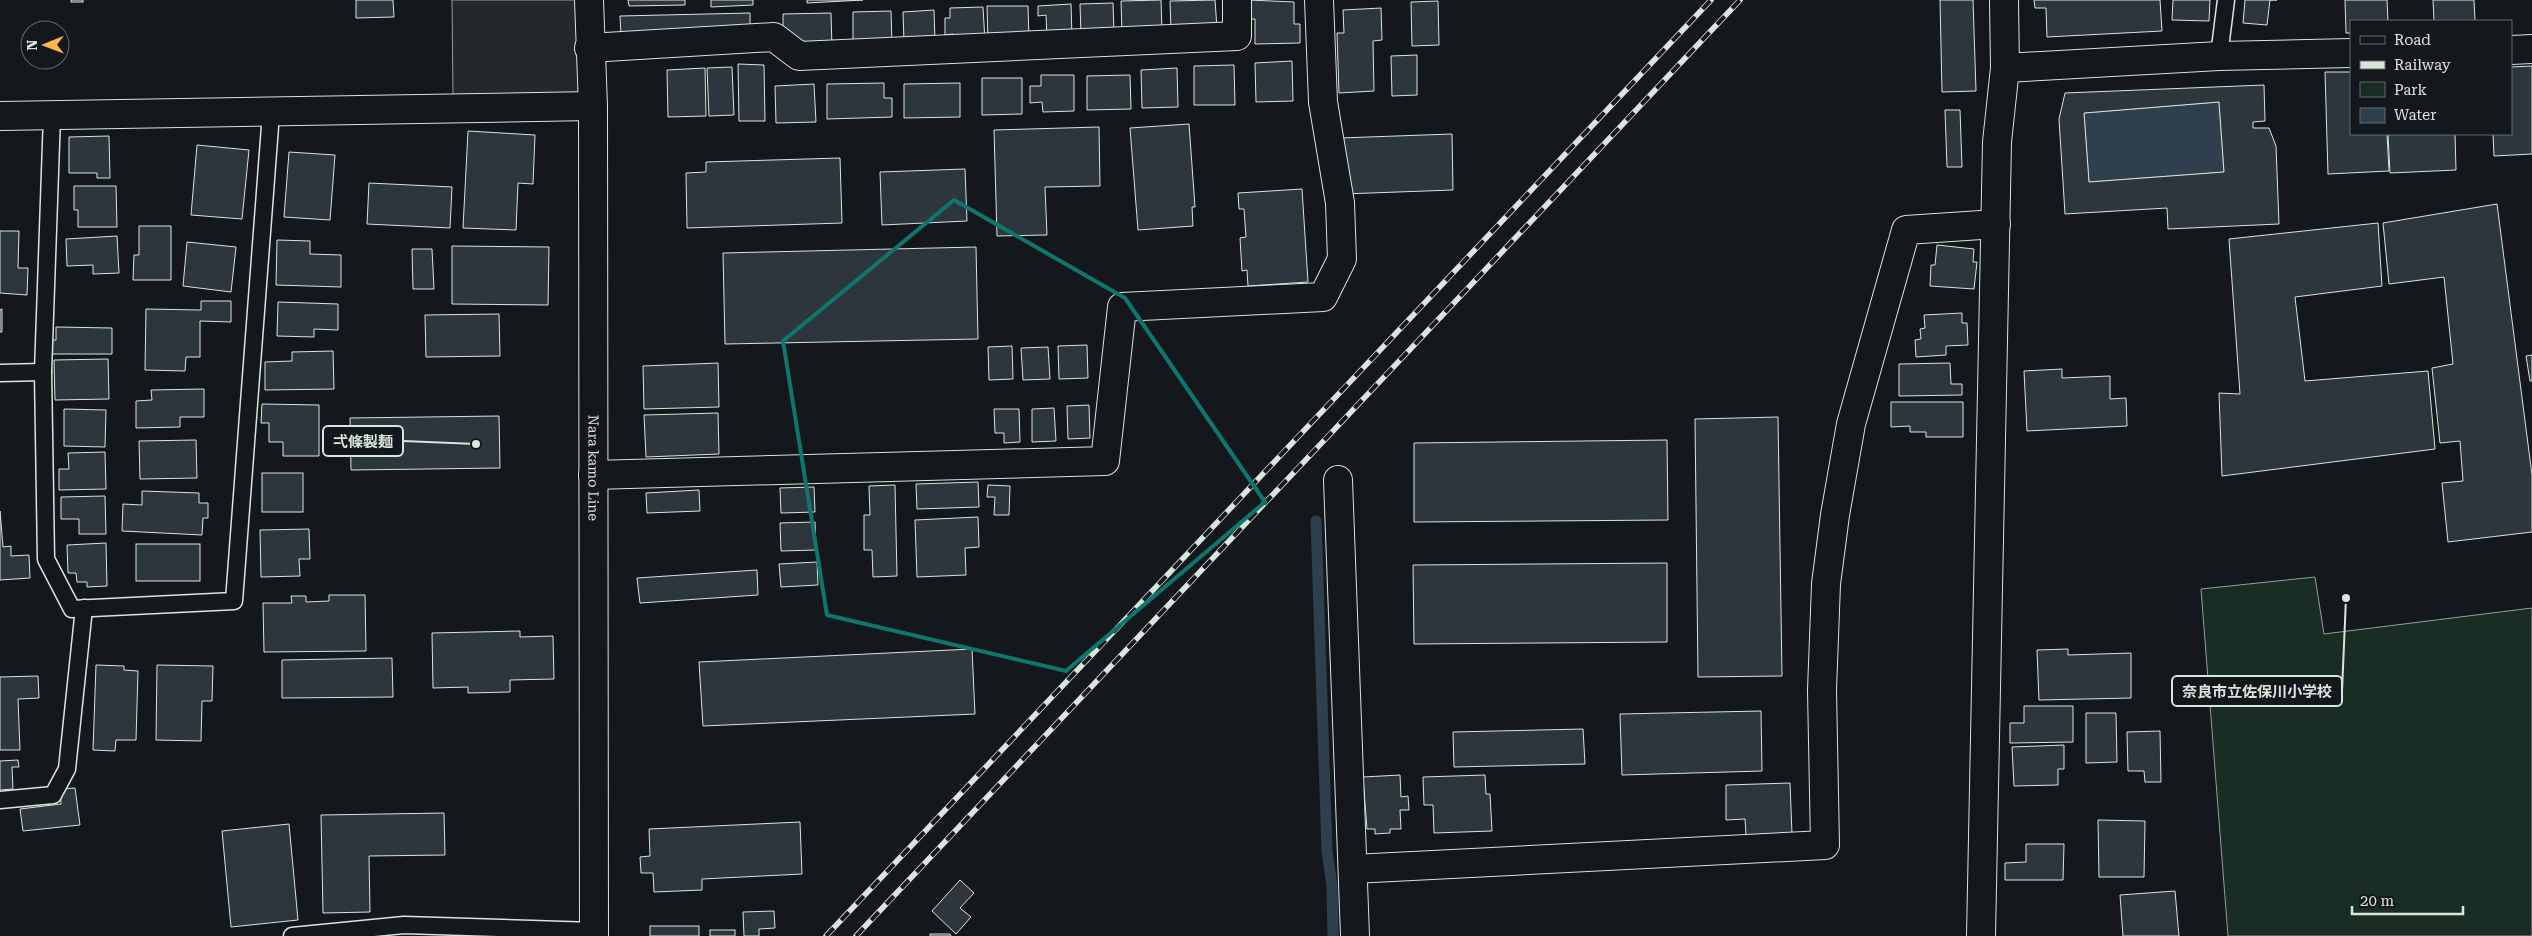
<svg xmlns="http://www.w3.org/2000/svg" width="2532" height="936" viewBox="0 0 2532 936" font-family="'Roboto Serif','Noto Sans JP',serif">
<rect width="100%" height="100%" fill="#14181c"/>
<polygon fill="#1a2d24" stroke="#939e99" points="2315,577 2324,634 2532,608 2532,936 2228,936 2201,589"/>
<polygon fill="#24282b" stroke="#939e99" points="452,0 580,0 582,95 453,98"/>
<polygon fill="#2f3f4d" stroke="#939e99" points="2219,102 2224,172 2089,182 2084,113"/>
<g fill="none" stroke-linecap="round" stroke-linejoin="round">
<polyline stroke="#2f3f4d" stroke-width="11" points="1316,521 1327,851 1332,886 1333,936"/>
</g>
<g fill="#2c363c" stroke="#d8e6dc" fill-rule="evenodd">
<rect x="71" y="0" width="12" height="2"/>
<polygon points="356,0 393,0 394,17 356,18"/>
<polygon points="628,0 685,0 685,5 629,6"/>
<polygon points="711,0 753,0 753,5 711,7"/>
<polygon points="807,0 863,0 807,3"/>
<polygon points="1161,0 1162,32 1122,33 1121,1"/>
<polygon points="1215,0 1217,28 1171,31 1170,1"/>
<polygon points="1248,0 1294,2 1294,24 1300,24 1300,43 1255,44 1255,19 1249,19"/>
<polygon points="1940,0 1973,0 1976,91 1942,92"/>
<polygon points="2034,0 2160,0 2162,31 2047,37 2046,8 2035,8"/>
<polygon points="2173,0 2210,0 2209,21 2172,20"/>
<polygon points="2245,0 2277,0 2270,0 2267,25 2243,23"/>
<polygon points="2345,0 2387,0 2388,21 2351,21 2351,33 2346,33"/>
<polygon points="2433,0 2474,0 2475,21 2434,21"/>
<polygon points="1438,1 1439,45 1412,46 1411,2"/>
<polygon points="1113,3 1114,33 1081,34 1080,4"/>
<polygon points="1071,4 1072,38 1047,39 1046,15 1038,16 1038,6"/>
<polygon points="987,6 1028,6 1029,41 988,42"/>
<polygon points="983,7 985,41 953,42 953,34 945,35 945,18 950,18 950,8"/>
<polygon points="1381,8 1382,40 1373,41 1374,91 1339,93 1337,33 1344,33 1343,10"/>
<polygon points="934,10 935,41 904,42 903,12"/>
<polygon points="891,11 892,45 853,46 853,12"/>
<polygon points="750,13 750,32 621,35 620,16"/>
<polygon points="831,13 832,48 790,45 783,33 783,14"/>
<polygon points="1417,55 1417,95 1392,96 1391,56"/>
<polygon points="1292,61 1293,101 1256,102 1255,63"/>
<polygon points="738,64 764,65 765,121 739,121"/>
<polygon points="1234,65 1235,105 1194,105 1194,66"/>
<polygon points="2532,66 2532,154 2494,156 2493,134 2511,134 2511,67"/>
<polygon points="732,67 734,115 709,116 707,68"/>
<polygon points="705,68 706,116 668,117 667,70"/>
<polygon points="1177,68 1178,107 1142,108 1141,70"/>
<polygon points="2325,72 2351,72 2351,134 2387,134 2389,171 2328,174"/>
<polygon points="1041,75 1074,75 1074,111 1043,112 1042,102 1030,103 1030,86 1041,86"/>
<polygon points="1130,75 1131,109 1087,110 1087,76"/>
<polygon points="982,78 1022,78 1022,114 982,115"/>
<polygon points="884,83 884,98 892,98 892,117 827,119 827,84"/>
<polygon points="960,83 960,117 904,118 904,84"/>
<polygon points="814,84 816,122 776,123 775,86"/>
<path d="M 2264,85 L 2265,121 L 2253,122 L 2253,128 L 2269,128 L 2276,146 L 2279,224 L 2168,229 L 2167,208 L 2065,214 L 2059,119 L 2065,93 ZM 2219,102 L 2224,172 L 2089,182 L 2084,113 Z"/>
<polygon points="1945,110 1960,110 1962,167 1947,167"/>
<polygon points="1189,124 1195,207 1192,207 1193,226 1138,230 1130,128"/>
<polygon points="1099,127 1100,186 1045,187 1047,235 997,236 994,130"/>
<polygon points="468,131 535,135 533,184 518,183 516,230 463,228"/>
<polygon points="1452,134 1453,190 1342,194 1340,138"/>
<polygon points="2388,134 2455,134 2456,170 2390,173"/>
<polygon points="109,136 110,178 97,178 97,173 69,173 69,137"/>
<polygon points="197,145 249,150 242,219 191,215"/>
<polygon points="289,152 335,155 330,220 284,217"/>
<polygon points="840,158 842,223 687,228 686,173 706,172 706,162"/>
<polygon points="965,169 967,221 882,225 880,172"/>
<polygon points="369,183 452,187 450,228 367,224"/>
<polygon points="74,186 116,186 117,227 78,227 78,210 74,210"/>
<polygon points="1302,189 1308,282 1248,286 1247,270 1242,271 1240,238 1246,237 1244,209 1239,209 1238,193"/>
<polygon points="2497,204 2532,475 2532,532 2448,542 2442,483 2463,481 2460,441 2440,443 2432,368 2453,364 2444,277 2389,284 2383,223"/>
<polygon points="2378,223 2382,286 2295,297 2305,381 2428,371 2435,449 2222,476 2219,393 2240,394 2229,239"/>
<polygon points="139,226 171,226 171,280 133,280 134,255 139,255"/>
<polygon points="0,231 19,231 18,268 28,268 27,295 0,293"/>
<polygon points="117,236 119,273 93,274 93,265 67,266 66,239"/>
<polygon points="277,240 310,241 310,254 341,255 341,287 276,285"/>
<polygon points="187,242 236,247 231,292 183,286"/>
<polygon points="1937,245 1974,249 1973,262 1977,262 1974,289 1930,286 1931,265 1935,265"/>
<polygon points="452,246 549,247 548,305 452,304"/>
<polygon points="976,247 978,339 725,344 723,253"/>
<polygon points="412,249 432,249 434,289 413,289"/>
<polygon points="201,301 231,301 231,322 200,321 200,357 186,357 185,371 145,370 146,309 201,310"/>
<polygon points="278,302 338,304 338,330 314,329 314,337 277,336"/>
<polygon points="2,309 2,332 0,332 0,310"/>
<polygon points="1962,313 1962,323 1967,323 1968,345 1946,346 1946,355 1916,357 1915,340 1921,339 1920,329 1925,328 1924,315"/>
<polygon points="499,314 500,356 426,357 425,315"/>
<polygon points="56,327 112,328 112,354 51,354 51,340 56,340"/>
<polygon points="1087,345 1088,378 1059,379 1058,346"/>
<polygon points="1012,346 1013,379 989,380 988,347"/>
<polygon points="1048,347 1050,379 1023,380 1021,348"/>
<polygon points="333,351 334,389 265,390 265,362 292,361 292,352"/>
<polygon points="2532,355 2532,381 2530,381 2526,356"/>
<polygon points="108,359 109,399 55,400 54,360"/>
<polygon points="718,363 719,407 644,409 643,366"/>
<polygon points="1950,363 1951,384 1962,384 1962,395 1899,396 1899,364"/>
<polygon points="2062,369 2062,378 2110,376 2110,399 2126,398 2127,426 2027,431 2024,371"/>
<polygon points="204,389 204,417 180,417 180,427 136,428 136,401 152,400 151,390"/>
<polygon points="1891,402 1963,402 1963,437 1926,437 1926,432 1910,432 1910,426 1891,427"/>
<polygon points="262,404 319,405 319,456 283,456 283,442 269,442 269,423 261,423"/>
<polygon points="1089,405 1090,438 1068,439 1067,406"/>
<polygon points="1054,408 1056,441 1032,442 1032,409"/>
<polygon points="64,409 106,410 105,447 64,446"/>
<polygon points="994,409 1019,409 1020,442 1004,443 1004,433 995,433"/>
<polygon points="718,413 719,454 646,457 644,415"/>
<polygon points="499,416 500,468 351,470 350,418"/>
<polygon points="1778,417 1782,676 1698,677 1695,419"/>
<polygon points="196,440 197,478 140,479 139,441"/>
<polygon points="1667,440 1668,520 1414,522 1414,443"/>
<polygon points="105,452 106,489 59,490 59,469 69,469 68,453"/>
<rect x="262" y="473" width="41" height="39"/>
<polygon points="978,482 979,507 917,509 916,484"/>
<polygon points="895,485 897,576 873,577 872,550 864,550 864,515 870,515 869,486"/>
<polygon points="988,485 1010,486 1009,515 994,515 995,497 987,497"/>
<polygon points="814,487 815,512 781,513 780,488"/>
<polygon points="699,490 700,511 647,513 646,493"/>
<polygon points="142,491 199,493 199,503 208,503 208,518 203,518 202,535 122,531 123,504 142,505"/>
<polygon points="105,496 106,534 79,534 79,519 61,519 61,497"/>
<polygon points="0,511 3,547 11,546 11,556 29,555 30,578 0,580"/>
<polygon points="978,517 979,547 965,548 966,575 917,577 915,520"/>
<polygon points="815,522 816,550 781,551 780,523"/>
<polygon points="309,529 310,559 299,559 300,576 261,577 260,530"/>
<polygon points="106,543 107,586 87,587 87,582 77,582 76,573 68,573 67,545"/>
<rect x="136" y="544" width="64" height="37"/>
<polygon points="817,562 818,585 781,587 779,564"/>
<polygon points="1667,563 1667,642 1414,644 1413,565"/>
<polygon points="757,570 758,595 640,603 637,578"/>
<polygon points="329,595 365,595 366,651 264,652 263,603 292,603 291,596 306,596 306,602 329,601"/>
<polygon points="520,631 520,637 553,636 554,679 510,680 510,692 468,693 468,687 433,688 432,633"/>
<polygon points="972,649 975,714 703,726 699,662"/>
<polygon points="2068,649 2068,655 2131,653 2131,698 2039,700 2037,650"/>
<polygon points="392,658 393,697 282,698 282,660"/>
<polygon points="96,665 124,666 124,670 138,671 136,740 116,740 115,751 93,750"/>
<polygon points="157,665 213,666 212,701 202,701 201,741 156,740"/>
<polygon points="38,676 39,698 18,699 20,750 0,750 0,677"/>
<polygon points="2024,706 2073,706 2073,742 2010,743 2010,723 2024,723"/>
<polygon points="1761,711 1762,771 1622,775 1620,714"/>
<polygon points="2086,713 2116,713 2117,762 2086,763"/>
<polygon points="1583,729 1585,764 1454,767 1453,732"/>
<polygon points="2160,731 2161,782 2145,782 2144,771 2128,771 2127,732"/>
<polygon points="2064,745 2064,769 2058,769 2058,785 2014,786 2012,747"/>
<polygon points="18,760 19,767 12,767 13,789 0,790 0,761"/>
<polygon points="1400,775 1401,797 1408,796 1409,810 1400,810 1401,829 1390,829 1390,833 1375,834 1375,829 1367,829 1363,777"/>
<polygon points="1485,775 1486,794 1490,794 1492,831 1434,833 1433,805 1424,805 1423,777"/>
<polygon points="1790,783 1792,834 1746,835 1745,819 1726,820 1726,785"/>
<polygon points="75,788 80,825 23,831 20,809 61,804 60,789"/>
<polygon points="444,813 445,855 369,856 370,912 323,913 321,815"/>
<polygon points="2098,820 2145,821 2144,877 2099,877"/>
<polygon points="800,822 802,874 702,879 702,890 654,892 653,873 641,873 640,857 650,856 649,829"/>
<polygon points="289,824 298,920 231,927 222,831"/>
<polygon points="2026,844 2064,844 2063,880 2005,880 2005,863 2026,862"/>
<polygon points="960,880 974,893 960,908 971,917 956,934 932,911"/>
<polygon points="2175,891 2179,936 2123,936 2120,895"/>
<polygon points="774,911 775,928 759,929 759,936 744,936 743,912"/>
<rect x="650" y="926" width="49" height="10"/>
<rect x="710" y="930" width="25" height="6"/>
<polygon points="930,934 950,934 951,936 930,936"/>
</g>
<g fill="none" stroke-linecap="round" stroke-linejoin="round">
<g stroke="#d8e6dc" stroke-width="19">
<g id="lane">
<polyline points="2219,56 2226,0"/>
<polyline points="52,115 43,372 46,559 72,609 234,601 271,113"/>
<polyline points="0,373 43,372"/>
<polyline points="0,800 53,795 67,769 84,608"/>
<polyline points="292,936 404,925 594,931"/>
</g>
</g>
<g stroke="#d8e6dc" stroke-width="30">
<g id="street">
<polyline points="589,48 774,37 799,56 1237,36 1237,0"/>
<polyline points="2511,50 2532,49"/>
<polyline points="2005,68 2219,56 2351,53"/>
<polyline points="0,116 593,106"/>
<polyline points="593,475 1105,461 1122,307 1323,297 1342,259 1340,203 1323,102 1319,0"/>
<polyline points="1338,480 1355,936"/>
<polyline points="1353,869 1825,845 1822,690 1826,584 1835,515 1851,424 1906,230 1996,224"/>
<polyline points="1981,936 1997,142 2005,68 2004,0"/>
</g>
</g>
<g stroke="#d8e6dc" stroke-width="30">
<g id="primary">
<path id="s1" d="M 589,0 L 593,106 L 594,936"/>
</g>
</g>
<use href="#lane" stroke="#14181c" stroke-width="16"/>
<use href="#street" stroke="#14181c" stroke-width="28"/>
<use href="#primary" stroke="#14181c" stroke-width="28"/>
<g stroke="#d8e6dc" stroke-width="5.5">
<g id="rail">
<polyline points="826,936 1711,0"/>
<polyline points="856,936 1740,0"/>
</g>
</g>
<use href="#rail" stroke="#14181c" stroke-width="4" stroke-dasharray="11" stroke-linecap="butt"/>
</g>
<path fill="none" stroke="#0f766e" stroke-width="4" stroke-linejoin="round" d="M 954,200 L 1125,298 L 1265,502 L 1066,671 L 827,615 L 783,341 Z"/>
<g text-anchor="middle" stroke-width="4" stroke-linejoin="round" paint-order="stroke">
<g font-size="14" fill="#d8e6dc" stroke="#14181c">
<text dy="5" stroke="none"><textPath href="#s1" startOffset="468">Nara kamo Line</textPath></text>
</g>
</g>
<path fill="none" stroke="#d8e6dc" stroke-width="2" d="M476 444L403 441M2346 598L2342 691"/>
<g fill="#d8e6dc" stroke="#14181c" stroke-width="2">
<circle cx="476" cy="444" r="5"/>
<circle cx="2346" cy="598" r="5"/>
</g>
<g fill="#14181c" stroke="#d8e6dc" stroke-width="2">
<rect x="323" y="426" width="80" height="30" rx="5"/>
<rect x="2172" y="676" width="170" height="30" rx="5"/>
</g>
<g font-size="15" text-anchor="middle" font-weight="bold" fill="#d8e6dc">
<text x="363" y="447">弌條製麺</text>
<text x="2257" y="697">奈良市立佐保川小学校</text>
</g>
<rect x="2350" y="20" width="162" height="115" fill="#14181c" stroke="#626a69"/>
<rect x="2360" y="36" width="25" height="8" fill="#14181c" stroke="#626a69"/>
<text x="2394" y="45" font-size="15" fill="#d8e6dc">Road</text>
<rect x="2360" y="61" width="25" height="8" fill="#d8e6dc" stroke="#626a69"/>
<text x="2394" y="70" font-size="15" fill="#d8e6dc">Railway</text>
<rect x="2360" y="82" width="25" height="15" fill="#1a2d24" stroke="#626a69"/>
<text x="2394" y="95" font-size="15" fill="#d8e6dc">Park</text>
<rect x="2360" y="108" width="25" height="15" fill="#2f3f4d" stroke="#626a69"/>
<text x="2394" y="120" font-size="15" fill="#d8e6dc">Water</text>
<g transform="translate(45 45) rotate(269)"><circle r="24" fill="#14181c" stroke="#626a69"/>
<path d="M0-4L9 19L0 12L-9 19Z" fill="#ffb74d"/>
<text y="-8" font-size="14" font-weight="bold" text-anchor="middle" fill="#d8e6dc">N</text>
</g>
<path d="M2352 906v8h111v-8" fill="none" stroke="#d8e6dc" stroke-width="2.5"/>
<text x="2360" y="906" font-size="15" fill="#d8e6dc" stroke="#14181c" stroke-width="4" paint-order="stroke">20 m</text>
</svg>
